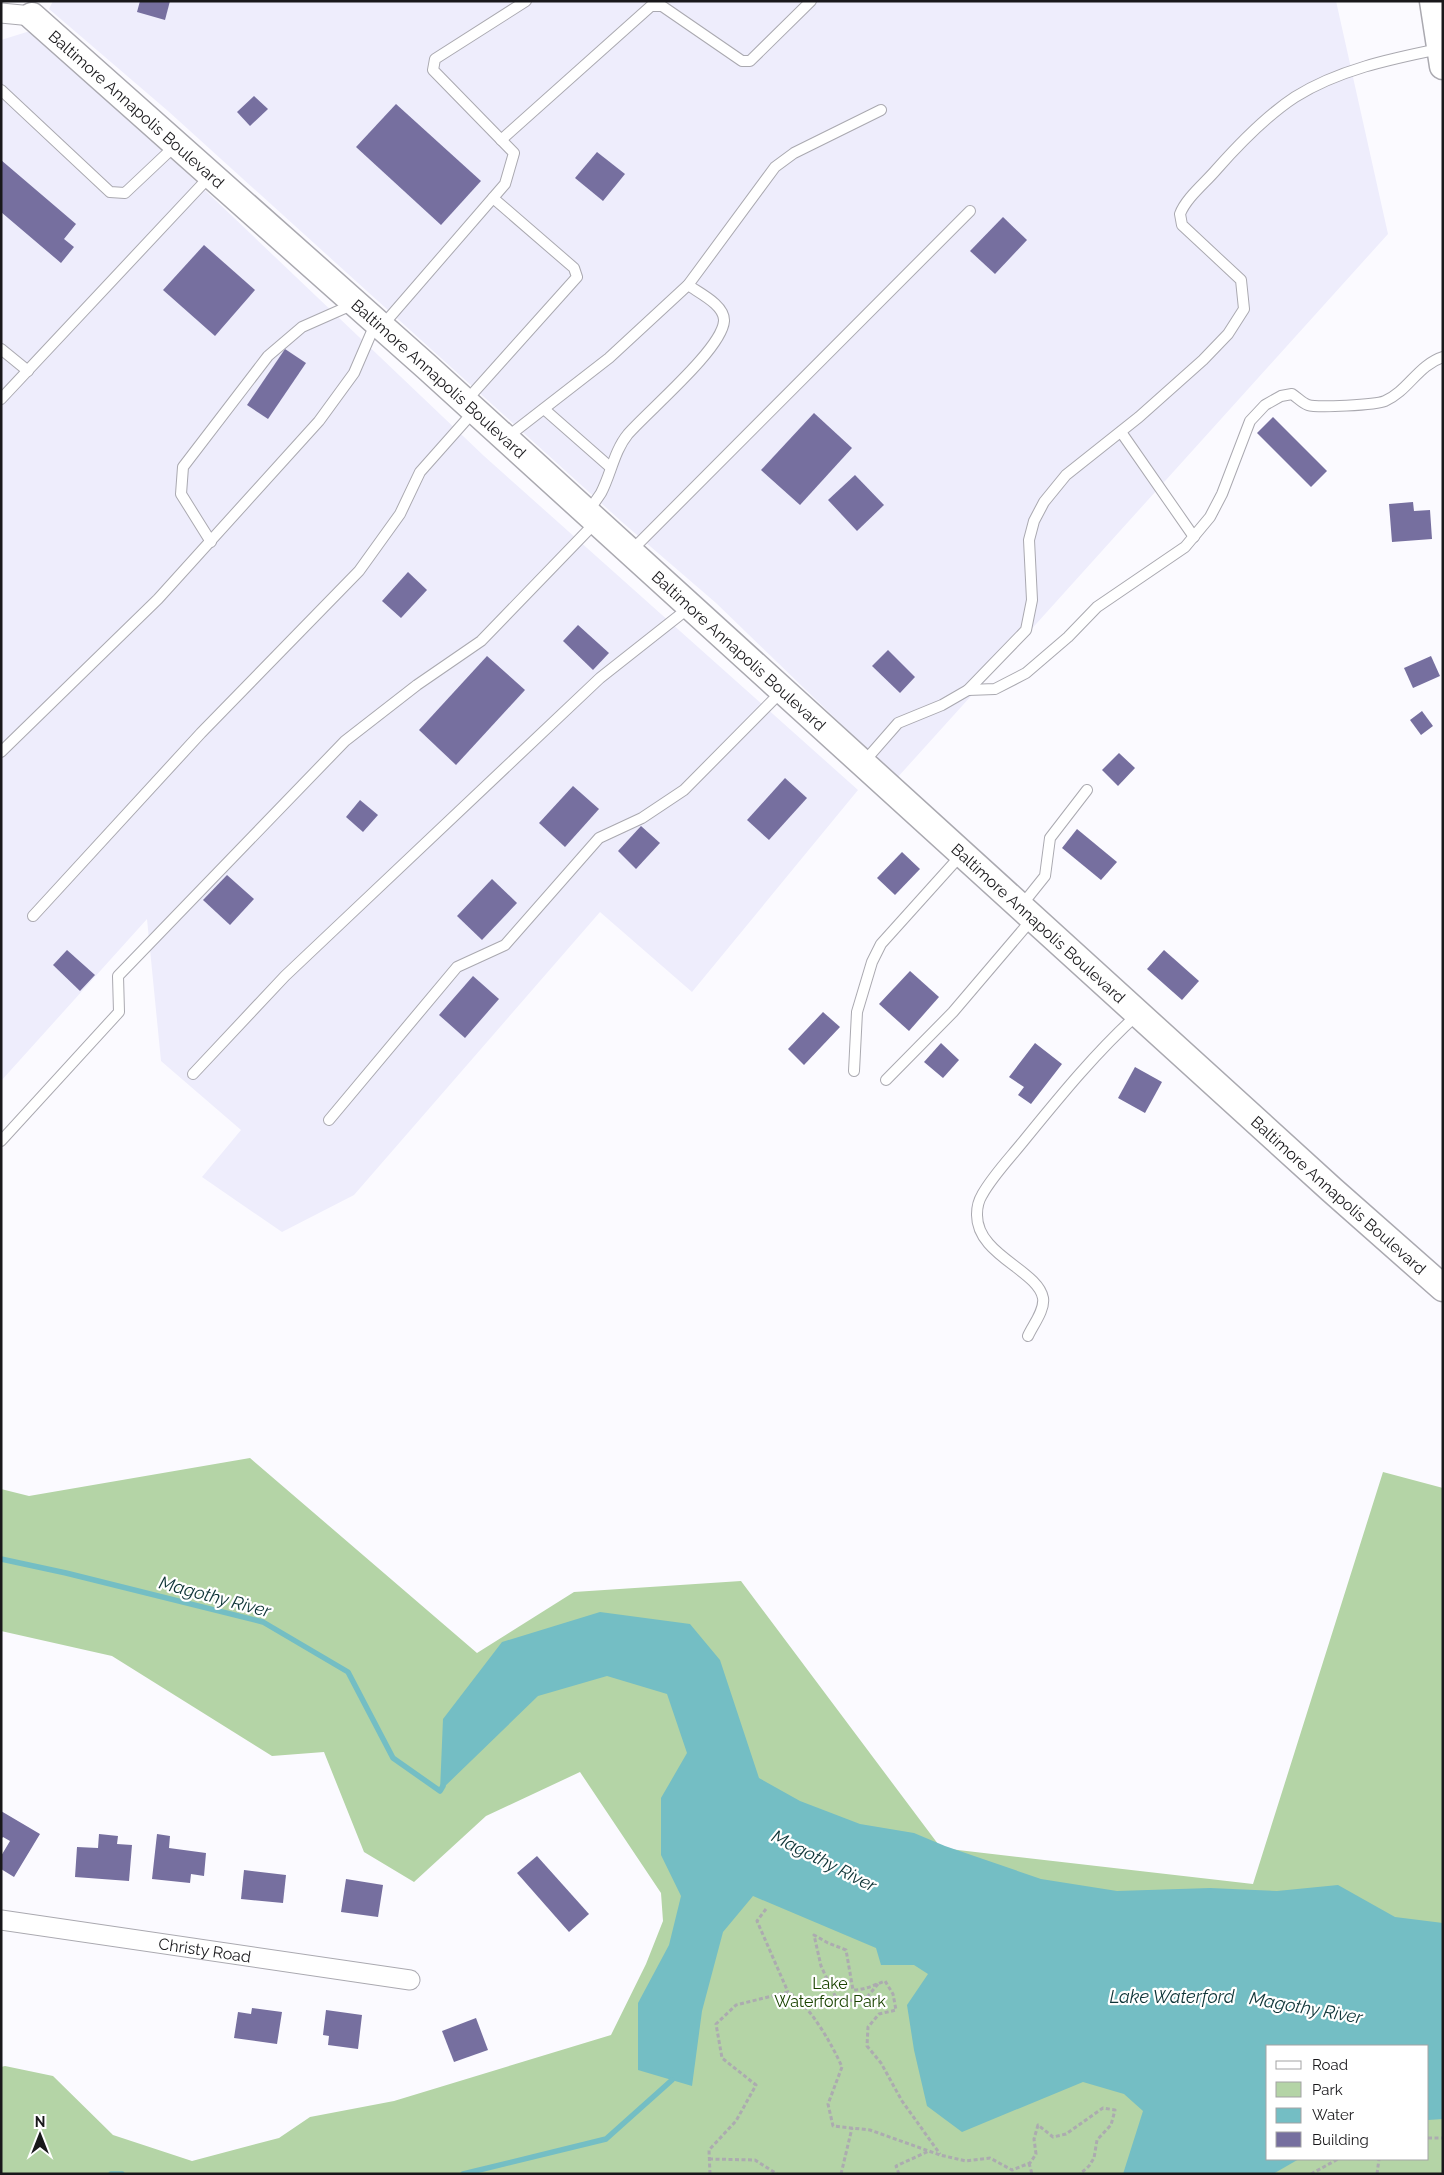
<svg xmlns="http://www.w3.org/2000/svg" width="1444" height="2175" viewBox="0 0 1444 2175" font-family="Raleway,sans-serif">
<rect width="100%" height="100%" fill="#fbfaff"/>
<g fill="#eeedfc">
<polygon points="53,1 1336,1 1388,234 897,778 716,603 622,522 168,111 49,9"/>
<polygon points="30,31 190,176 484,456 858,790 692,992 600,912 354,1195 282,1232 202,1177 241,1130 161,1061 147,919 1,1081 1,40"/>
</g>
<path fill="#b4d4a6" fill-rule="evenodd" d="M 250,1458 L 477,1653 L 574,1592 L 741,1581 L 941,1848 L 1253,1884 L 1383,1472 L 1443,1488 L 1443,2174 L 1,2174 L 1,2067 L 5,2066 L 53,2076 L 113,2135 L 192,2161 L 279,2138 L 310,2117 L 394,2101 L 611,2035 L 646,1964 L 663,1921 L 661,1893 L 580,1772 L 486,1816 L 414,1882 L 364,1852 L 324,1752 L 272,1756 L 112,1656 L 1,1631 L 1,1489 L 29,1496 ZM 1268,2046 L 1428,2046 L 1428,2159 L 1268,2159 Z"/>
<polygon fill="#74bec4" points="600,1612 690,1624 720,1660 759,1778 800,1801 860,1824 914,1833 945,1846 1041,1879 1117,1891 1210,1888 1277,1891 1338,1885 1395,1917 1443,1923 1443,2119 1428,2120 1428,2046 1268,2046 1268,2159 1299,2159 1273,2174 1123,2174 1143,2111 1124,2094 1083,2082 962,2132 927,2106 914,2050 907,2005 928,1974 914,1965 881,1965 876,1948 753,1896 723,1932 702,2011 692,2086 638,2070 638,2003 669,1945 681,1896 661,1855 661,1798 687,1753 667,1694 607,1676 538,1696 440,1791 443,1719 502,1642"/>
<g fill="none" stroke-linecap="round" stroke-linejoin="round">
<g stroke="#74bec4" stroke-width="5.5">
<polyline points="1,1559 66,1573 263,1622 348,1672 393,1758 440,1791 443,1786"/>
<polyline points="111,2174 122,2174"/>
<polyline points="463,2174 606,2139 672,2080"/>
</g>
</g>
<g fill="#766f9f">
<polygon points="140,1 170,1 165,20 137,12"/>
<polygon points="254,96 268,109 250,126 237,112"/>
<polygon points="396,104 481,181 441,225 356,147"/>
<polygon points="597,152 625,174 603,201 575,178"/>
<polygon points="1,160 76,224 64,239 74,247 61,263 1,212"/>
<polygon points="1003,217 1027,240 995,274 970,251"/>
<polygon points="204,245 255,290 215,336 163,290"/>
<polygon points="285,349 306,363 268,419 247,405"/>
<polygon points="814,413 852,448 800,505 761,470"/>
<polygon points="1273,417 1327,471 1311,487 1257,433"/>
<polygon points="855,475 884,505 857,531 828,500"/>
<polygon points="1413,502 1414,511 1430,510 1432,539 1392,542 1389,504"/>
<polygon points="408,572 427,590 401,618 382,601"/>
<polygon points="578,625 609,653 593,670 563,641"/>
<polygon points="888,650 915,677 900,693 872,666"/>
<polygon points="487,656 525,690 456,765 419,730"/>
<polygon points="1431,656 1440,676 1413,688 1404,668"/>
<polygon points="1422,711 1433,726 1421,735 1410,720"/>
<polygon points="1119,753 1135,768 1118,786 1102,770"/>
<polygon points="785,778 807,798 769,840 747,820"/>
<polygon points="573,786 599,809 565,847 539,823"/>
<polygon points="360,800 378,815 363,832 346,817"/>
<polygon points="641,826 660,843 636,869 618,851"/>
<polygon points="1077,829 1117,862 1101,880 1062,848"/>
<polygon points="902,852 920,869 895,895 877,878"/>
<polygon points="227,875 254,899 230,925 203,900"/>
<polygon points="492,879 517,903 482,940 457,916"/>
<polygon points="67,950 95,975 80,991 53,965"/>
<polygon points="1164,950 1199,981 1182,1000 1147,969"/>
<polygon points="910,971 939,997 909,1031 879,1004"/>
<polygon points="473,976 499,999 465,1038 439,1015"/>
<polygon points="823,1012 840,1027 804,1065 788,1049"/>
<polygon points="941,1043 959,1060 943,1078 924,1062"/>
<polygon points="1035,1043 1062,1064 1031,1104 1018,1095 1024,1087 1009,1077"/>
<polygon points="1135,1067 1162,1082 1145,1113 1118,1098"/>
<polygon points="1,1811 40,1834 14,1877 1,1869 1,1856 10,1841 3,1837 1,1839"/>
<polygon points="99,1834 118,1836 117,1844 132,1845 129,1881 75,1877 77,1847 98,1848"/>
<polygon points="157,1834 170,1836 169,1848 206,1853 204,1876 191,1874 190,1883 152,1879"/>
<polygon points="537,1856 589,1914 569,1932 517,1873"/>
<polygon points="244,1870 286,1875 283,1903 241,1899"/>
<polygon points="346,1879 383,1885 378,1917 341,1912"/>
<polygon points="252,2008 282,2012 277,2044 234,2038 238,2012 251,2014"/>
<polygon points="326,2010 362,2015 358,2049 328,2045 329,2036 323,2035"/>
<polygon points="476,2018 488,2050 454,2062 442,2031"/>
</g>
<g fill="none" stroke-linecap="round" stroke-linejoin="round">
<g stroke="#aaa9b0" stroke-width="12">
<g id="lane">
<polyline points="1,90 110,192 125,193 177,144"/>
<polyline points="501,140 651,6 662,6 742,61 750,61 811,1"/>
<polyline points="382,326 505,184 514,153 433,70 435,59 526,1"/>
<polyline points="1,349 28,371"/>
<polyline points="1,399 211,175"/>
<polyline points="465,402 577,277 574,268 493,198"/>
<polyline points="544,409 610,467"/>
<polyline points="1121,432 1194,537"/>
<polyline points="506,438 609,358 688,285 775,167 794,153 881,110"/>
<path d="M 588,512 C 592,506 597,499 601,493 C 611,474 614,451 628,434 C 649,410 722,349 724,321 C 725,305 699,293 688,285"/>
<polyline points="211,542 181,494 183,467 268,356 302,327 354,304"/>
<polyline points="631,551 970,211"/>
<path d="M 968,690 L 995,689 L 1026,673 L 1068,637 L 1097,607 L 1185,547 L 1210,517 L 1222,494 L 1250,421 L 1265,405 L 1281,396 L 1292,394 C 1297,397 1302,403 1308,405 C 1317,408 1376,405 1385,401 C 1408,391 1418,365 1443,357"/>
<polyline points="1,752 158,599 319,421 354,373 376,322"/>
<path d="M 863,763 L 898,723 L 942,705 L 968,690 L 1026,630 L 1032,600 L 1029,540 L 1034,521 L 1044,502 L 1066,475 L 1139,417 L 1203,360 L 1228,334 L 1244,309 L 1241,280 L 1182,225 L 1180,214 C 1186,198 1205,183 1216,170 C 1239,144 1266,116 1295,97 C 1338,70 1390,59 1439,49"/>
<polyline points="1021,906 1045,876 1050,838 1087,790"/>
<polyline points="33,916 201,733 359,571 400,514 420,472 475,410"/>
<polyline points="854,1071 857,1012 872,962 881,944 962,854"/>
<polyline points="193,1074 285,976 600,678 690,607"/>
<polyline points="886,1080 953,1012 1033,918"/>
<polyline points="329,1120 457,967 505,945 599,838 642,818 684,790 782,691"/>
<polyline points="1,1141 119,1012 118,976 345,741 417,685 481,641 596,522"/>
<path d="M 1028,1336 C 1033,1325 1045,1310 1043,1298 C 1038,1270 976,1255 977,1214 C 977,1208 979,1200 982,1195 C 993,1175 1011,1157 1026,1138 C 1061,1095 1097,1051 1138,1014"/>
</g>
</g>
<g stroke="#aaa9b0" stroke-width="21">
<g id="street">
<polyline points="1,13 32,16"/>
<path id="s1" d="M 1,1920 L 410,1980"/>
</g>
</g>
<g stroke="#aaa9b0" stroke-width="29">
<g id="secondary">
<polyline points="1433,1 1443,66"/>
<path id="s2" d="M 32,16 L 427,367 L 1332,1190 L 1443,1288"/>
</g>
</g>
<g stroke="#acabb0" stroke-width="3" stroke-dasharray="4 2.5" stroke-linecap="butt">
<polyline points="766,1909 757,1921 788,1992"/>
<path d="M 878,1984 L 863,2002 L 836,1998 L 821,1966 L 814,1935 L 828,1943 L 846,1950 L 853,1990 C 865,1990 874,1985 885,1981 L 893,1994 L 896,2010 L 879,2014 L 868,2027 L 867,2046 L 881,2063 L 902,2101 L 940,2154"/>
<polyline points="1428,2138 1443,2138"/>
<polyline points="709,2159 755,2160 777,2174"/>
<polyline points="1029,2163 1032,2174"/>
<path d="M 710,2174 L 709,2150 L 736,2121 L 756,2085 L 722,2058 L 716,2024 L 736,2005 L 788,1992 C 809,2004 832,2044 842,2067 L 828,2104 L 833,2126 L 870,2130 L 940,2155 L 966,2161 L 990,2158 L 1012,2170 L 1030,2163 L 1036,2154 L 1034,2139 L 1038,2125 L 1053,2137 L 1066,2134 L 1103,2108 L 1115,2110 L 1111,2125 L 1097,2140 L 1094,2158 L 1089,2166 L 1080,2174"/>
<polyline points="841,2174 852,2128"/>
<polyline points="899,2174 896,2166 929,2151"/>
<polyline points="1311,2174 1338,2159"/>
<polyline points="1377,2174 1379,2159"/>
</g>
<use href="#lane" stroke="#fff" stroke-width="10"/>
<use href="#street" stroke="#fff" stroke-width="19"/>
<use href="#secondary" stroke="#fff" stroke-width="26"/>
</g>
<g text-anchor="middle" stroke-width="4.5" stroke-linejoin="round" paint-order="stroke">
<g font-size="16" fill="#19181b" stroke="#fff">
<text dy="6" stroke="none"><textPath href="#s2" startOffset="140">Baltimore Annapolis Boulevard</textPath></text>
<text dy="6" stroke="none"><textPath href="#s2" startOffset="545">Baltimore Annapolis Boulevard</textPath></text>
<text dy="6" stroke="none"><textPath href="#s2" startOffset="950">Baltimore Annapolis Boulevard</textPath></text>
<text dy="6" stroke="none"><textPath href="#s2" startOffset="1355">Baltimore Annapolis Boulevard</textPath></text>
<text dy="6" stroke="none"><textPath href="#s2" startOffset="1760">Baltimore Annapolis Boulevard</textPath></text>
<text dy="6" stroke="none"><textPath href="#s1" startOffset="206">Christy Road</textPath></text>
</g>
<g font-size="16" fill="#1a4300" stroke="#fff">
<text x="830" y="1989">Lake<tspan x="830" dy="18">Waterford Park</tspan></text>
</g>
<g font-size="18" font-style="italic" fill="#0d3336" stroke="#fff">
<text transform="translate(215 1597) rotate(15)" y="6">Magothy River</text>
<text transform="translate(824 1861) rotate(27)" y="6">Magothy River</text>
<text x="1172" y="2003">Lake Waterford</text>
<text transform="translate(1306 2008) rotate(10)" y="6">Magothy River</text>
</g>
</g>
<rect width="1444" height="2175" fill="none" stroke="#19181b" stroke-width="5"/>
<rect x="1266" y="2045" width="162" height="115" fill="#ffffff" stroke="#a3a3a4"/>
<rect x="1276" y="2061" width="25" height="8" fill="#ffffff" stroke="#a3a3a4"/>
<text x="1312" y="2070" font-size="15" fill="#19181b">Road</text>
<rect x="1276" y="2082" width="25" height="15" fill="#b4d4a6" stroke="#a3a3a4"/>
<text x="1312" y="2095" font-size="15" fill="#19181b">Park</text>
<rect x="1276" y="2108" width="25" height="15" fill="#74bec4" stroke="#a3a3a4"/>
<text x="1312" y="2120" font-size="15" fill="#19181b">Water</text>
<rect x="1276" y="2132" width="25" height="15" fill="#766f9f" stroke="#a3a3a4"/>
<text x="1312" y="2145" font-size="15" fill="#19181b">Building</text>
<g transform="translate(40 2135)" stroke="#ffffff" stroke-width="4" paint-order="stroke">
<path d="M0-4L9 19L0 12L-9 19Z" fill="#19181b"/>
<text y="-8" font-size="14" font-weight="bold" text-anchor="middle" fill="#19181b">N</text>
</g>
</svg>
